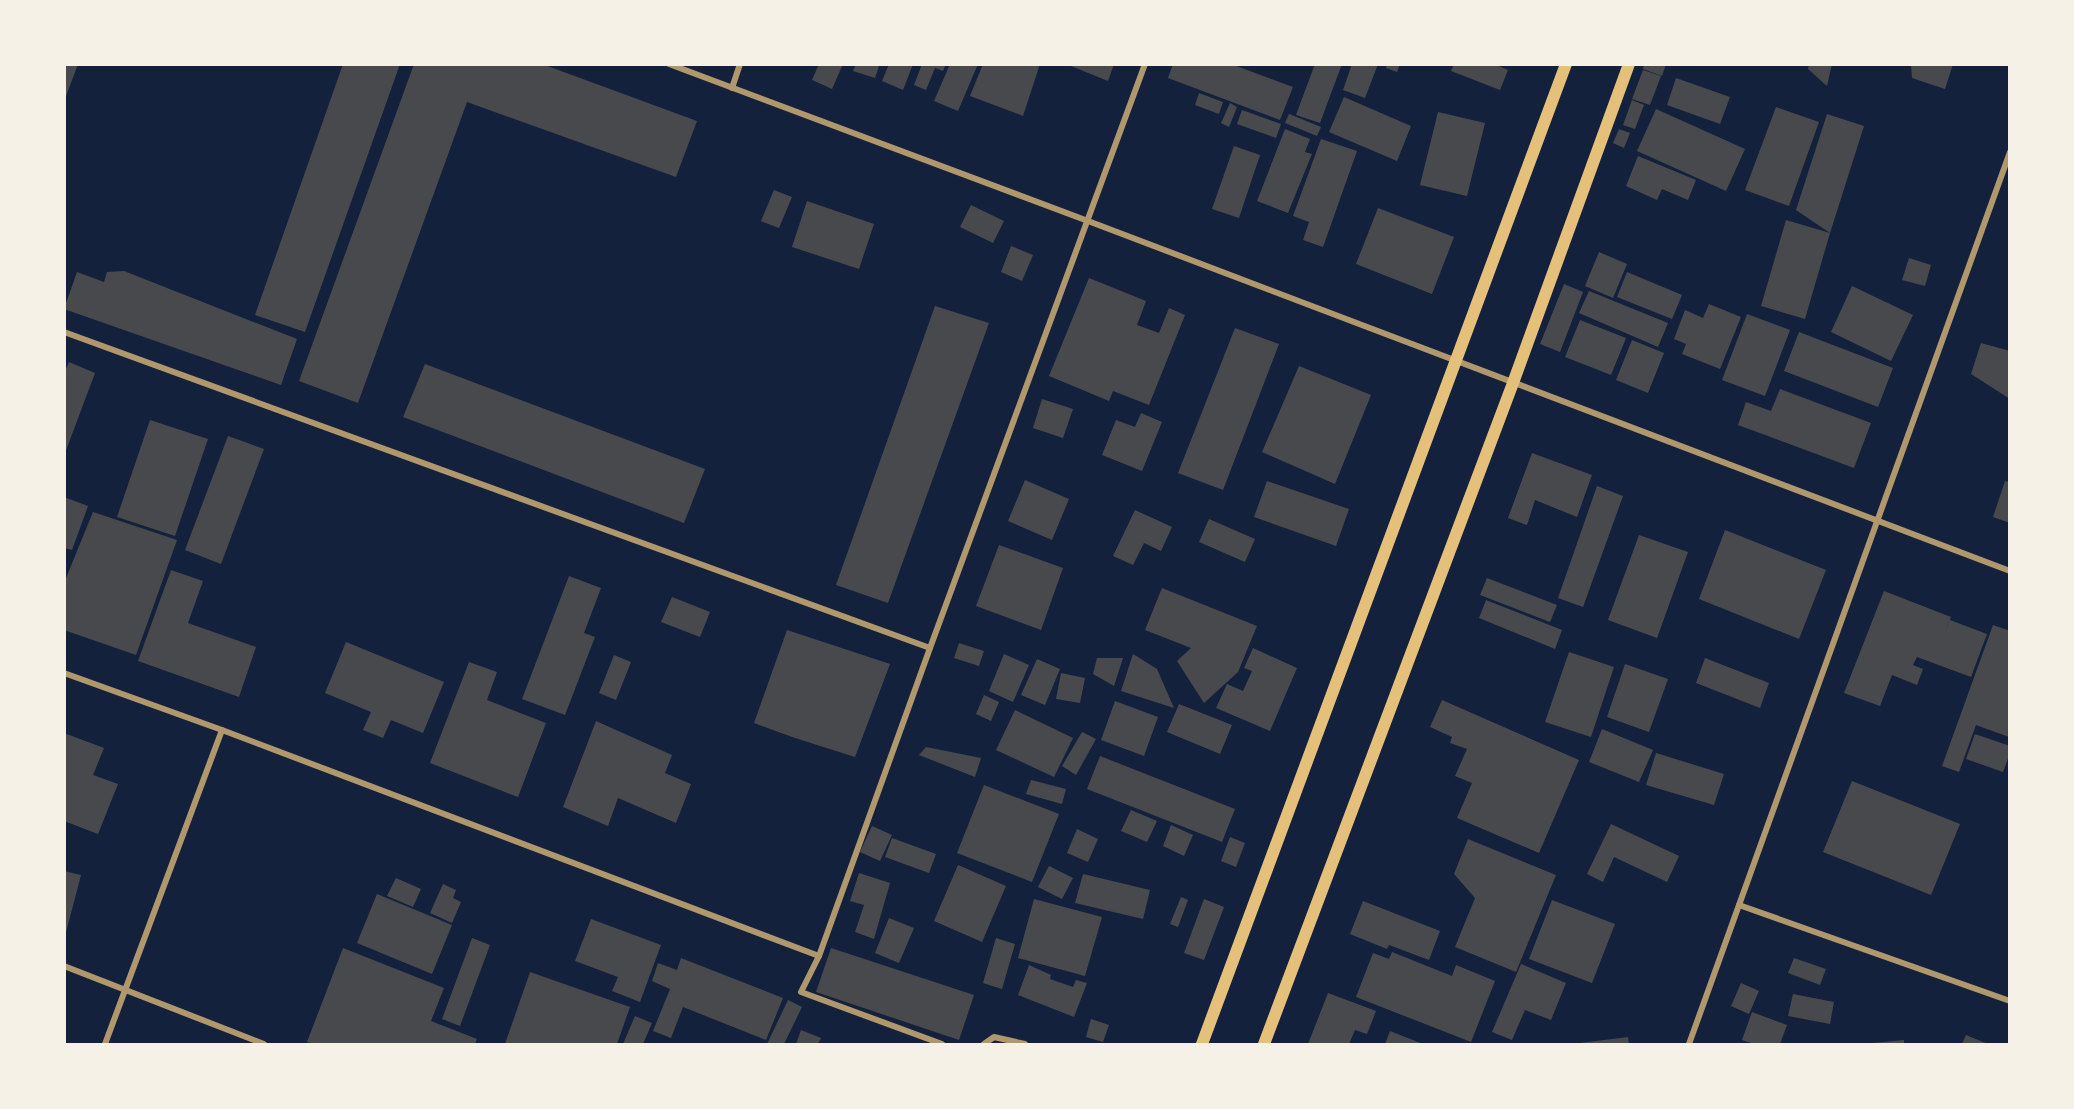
<svg xmlns="http://www.w3.org/2000/svg" width="2074" height="1109" viewBox="0 0 2074 1109" font-family="Overpass,sans-serif">
<rect width="100%" height="100%" fill="#14213d"/>
<g fill="#48494c">
<polygon points="64,64 78,64 65,99 64,99"/>
<polygon points="343,64 400,64 305,332 255,315"/>
<polygon points="414,64 542,64 697,121 676,177 467,102 358,403 299,381"/>
<polygon points="819,64 843,64 832,89 812,80"/>
<polygon points="856,64 879,66 875,78 853,71"/>
<polygon points="889,64 913,64 903,90 882,81"/>
<polygon points="922,64 946,64 943,71 935,68 926,90 914,85"/>
<polygon points="950,64 978,64 958,111 934,101"/>
<polygon points="983,64 1040,64 1023,116 970,96"/>
<polygon points="1066,64 1114,64 1108,81"/>
<polygon points="1173,64 1231,64 1293,87 1280,120 1168,78"/>
<polygon points="1315,64 1342,64 1320,123 1296,115"/>
<polygon points="1352,64 1378,64 1365,98 1343,90"/>
<polygon points="1387,64 1400,64 1397,72 1386,68"/>
<polygon points="1454,64 1494,64 1508,70 1500,90 1451,71"/>
<polygon points="1644,64 1666,64 1662,76 1643,69"/>
<polygon points="1809,64 1832,64 1827,86 1808,69"/>
<polygon points="1911,64 1953,64 1945,89 1912,78"/>
<polygon points="1643,70 1661,76 1650,105 1632,99"/>
<polygon points="1676,78 1730,97 1720,124 1667,105"/>
<polygon points="1199,93 1223,102 1219,114 1195,105"/>
<polygon points="1344,97 1411,126 1397,161 1329,132"/>
<polygon points="1632,100 1644,105 1635,129 1623,125"/>
<polygon points="1230,103 1237,107 1229,127 1221,123"/>
<polygon points="1776,107 1819,122 1789,206 1745,190"/>
<polygon points="1656,109 1745,149 1726,191 1637,151"/>
<polygon points="1242,110 1281,124 1276,138 1237,124"/>
<polygon points="1438,112 1485,123 1467,196 1420,185"/>
<polygon points="1289,114 1321,127 1317,136 1285,123"/>
<polygon points="1827,114 1864,126 1830,233 1796,210"/>
<polygon points="1285,129 1310,139 1305,152 1312,154 1288,213 1257,201"/>
<polygon points="1619,129 1630,133 1624,148 1613,143"/>
<polygon points="1321,139 1357,151 1323,247 1303,240 1309,222 1293,216"/>
<polygon points="1234,146 1260,155 1239,218 1212,209"/>
<polygon points="1638,156 1696,180 1688,200 1662,189 1657,200 1626,186"/>
<polygon points="774,190 792,197 779,228 761,221"/>
<polygon points="807,201 874,224 859,269 792,247"/>
<polygon points="971,205 1004,221 993,243 960,227"/>
<polygon points="1378,208 1454,237 1432,294 1356,264"/>
<polygon points="1786,220 1830,233 1805,319 1761,306"/>
<polygon points="1011,246 1033,255 1022,281 1001,272"/>
<polygon points="1599,252 1627,264 1613,298 1585,286"/>
<polygon points="1909,258 1931,265 1925,286 1902,280"/>
<polygon points="124,271 297,339 281,385 64,309 77,272 104,282 107,272"/>
<polygon points="1627,272 1682,295 1672,319 1617,297"/>
<polygon points="1089,278 1146,301 1137,325 1159,333 1169,308 1185,315 1149,405 1113,391 1109,401 1049,376"/>
<polygon points="1564,284 1583,292 1560,352 1540,344"/>
<polygon points="1852,286 1913,315 1891,361 1831,332"/>
<polygon points="1589,291 1668,323 1658,347 1579,313"/>
<polygon points="1709,304 1741,317 1720,369 1682,354 1686,344 1674,339 1685,310 1703,318"/>
<polygon points="935,306 989,323 888,603 836,585"/>
<polygon points="1747,314 1790,330 1765,396 1722,380"/>
<polygon points="1580,320 1626,338 1611,375 1565,357"/>
<polygon points="1235,328 1279,344 1223,490 1178,473"/>
<polygon points="1799,332 1893,368 1878,407 1784,371"/>
<polygon points="1632,340 1664,353 1648,393 1616,380"/>
<polygon points="1981,343 2010,351 2010,399 1971,374"/>
<polygon points="69,362 95,373 65,453 64,373"/>
<polygon points="425,364 705,469 684,523 403,417"/>
<polygon points="1299,366 1371,395 1335,484 1262,452"/>
<polygon points="1780,389 1871,423 1854,468 1738,425 1746,402 1771,411"/>
<polygon points="1042,399 1073,409 1063,438 1033,428"/>
<polygon points="1141,413 1162,422 1142,471 1102,455 1116,420 1135,427"/>
<polygon points="150,420 208,439 175,536 117,517"/>
<polygon points="228,436 264,449 221,564 185,550"/>
<polygon points="1532,453 1592,475 1577,517 1535,500 1527,525 1508,518"/>
<polygon points="1025,480 1069,499 1052,540 1008,521"/>
<polygon points="1267,481 1349,509 1336,546 1254,517"/>
<polygon points="2005,481 2010,482 2010,523 1993,517"/>
<polygon points="1597,486 1623,496 1583,607 1558,598"/>
<polygon points="64,497 88,506 72,550 64,548"/>
<polygon points="1135,510 1172,527 1161,551 1144,543 1133,565 1113,556"/>
<polygon points="93,512 177,540 136,655 64,630 64,583"/>
<polygon points="1209,519 1255,539 1245,562 1199,542"/>
<polygon points="1725,530 1826,570 1799,639 1699,599"/>
<polygon points="1639,535 1688,552 1657,638 1608,620"/>
<polygon points="999,545 1063,568 1041,630 976,606"/>
<polygon points="171,570 203,581 188,623 256,647 239,697 138,661"/>
<polygon points="569,576 601,588 584,633 595,637 565,715 522,699"/>
<polygon points="1487,578 1557,605 1550,622 1480,595"/>
<polygon points="1162,588 1257,626 1238,672 1204,703 1177,661 1191,648 1145,630"/>
<polygon points="1884,591 1951,617 1944,634 1950,620 1987,634 1971,677 1917,657 1913,665 1923,669 1917,685 1892,675 1880,706 1844,693"/>
<polygon points="672,597 710,612 700,637 661,622"/>
<polygon points="1486,600 1562,630 1555,649 1479,618"/>
<polygon points="1993,625 2010,631 2010,735 2009,737 1976,725 1959,772 1942,766"/>
<polygon points="787,630 890,664 855,757 795,738 754,723"/>
<polygon points="346,642 444,682 423,733 391,720 383,738 363,730 371,712 325,693"/>
<polygon points="959,643 984,651 979,666 954,658"/>
<polygon points="1253,648 1297,668 1270,731 1216,708 1227,684 1243,691 1252,671 1244,668"/>
<polygon points="1569,652 1614,667 1591,737 1545,722"/>
<polygon points="1004,654 1029,665 1013,702 989,691"/>
<polygon points="1133,654 1157,669 1174,708 1121,691"/>
<polygon points="614,655 631,662 616,700 599,693"/>
<polygon points="1097,658 1123,658 1114,686 1093,674"/>
<polygon points="1705,658 1769,683 1760,708 1696,683"/>
<polygon points="1037,659 1060,669 1045,705 1021,695"/>
<polygon points="469,662 497,672 487,700 546,723 518,797 430,763"/>
<polygon points="1625,664 1668,679 1649,732 1607,717"/>
<polygon points="1061,673 1085,678 1080,703 1056,699"/>
<polygon points="984,695 999,702 991,721 976,714"/>
<polygon points="1442,700 1579,760 1539,853 1457,818 1472,783 1455,776 1467,749 1450,743 1452,737 1430,727"/>
<polygon points="1115,701 1158,717 1144,756 1101,740"/>
<polygon points="1179,704 1232,725 1220,754 1167,732"/>
<polygon points="1015,710 1073,738 1054,777 996,750"/>
<polygon points="596,721 672,755 665,773 691,784 676,823 618,798 608,826 563,807"/>
<polygon points="1602,729 1653,750 1639,782 1589,762"/>
<polygon points="1082,732 1096,739 1076,775 1062,766"/>
<polygon points="64,733 104,748 93,775 118,784 98,834 64,821"/>
<polygon points="1975,734 2010,746 2010,753 2003,772 1966,759"/>
<polygon points="926,747 981,758 975,777 919,755"/>
<polygon points="1656,753 1724,774 1714,805 1646,785"/>
<polygon points="1100,756 1235,809 1222,842 1087,789"/>
<polygon points="1031,780 1066,789 1062,804 1026,794"/>
<polygon points="1852,781 1960,824 1931,895 1823,852"/>
<polygon points="984,785 1059,814 1032,882 957,853"/>
<polygon points="1131,810 1157,821 1147,842 1121,831"/>
<polygon points="1611,824 1679,856 1667,882 1614,857 1603,882 1587,874"/>
<polygon points="1171,825 1193,835 1184,856 1163,846"/>
<polygon points="872,826 892,835 880,861 860,852"/>
<polygon points="1077,829 1098,839 1088,862 1067,853"/>
<polygon points="1230,837 1245,843 1236,867 1221,861"/>
<polygon points="892,838 936,854 929,873 885,857"/>
<polygon points="1468,839 1556,875 1516,972 1455,947 1475,898 1454,874"/>
<polygon points="958,865 1006,886 982,942 934,921"/>
<polygon points="1049,866 1073,878 1062,899 1038,887"/>
<polygon points="64,871 81,875 65,936 64,936"/>
<polygon points="859,873 890,883 874,939 855,932 864,905 850,901"/>
<polygon points="1083,874 1150,890 1143,919 1075,903"/>
<polygon points="396,878 421,889 413,907 387,896"/>
<polygon points="443,884 456,890 453,898 461,902 452,923 430,913"/>
<polygon points="377,894 452,925 432,974 357,943"/>
<polygon points="1181,897 1188,900 1178,927 1170,924"/>
<polygon points="1034,899 1102,917 1085,976 1018,958"/>
<polygon points="1204,899 1224,907 1204,960 1184,953"/>
<polygon points="1552,900 1615,924 1592,983 1529,959"/>
<polygon points="1363,901 1440,931 1429,960 1389,945 1387,949 1350,934"/>
<polygon points="889,918 914,928 899,963 875,953"/>
<polygon points="591,919 661,945 640,1002 612,991 618,977 575,961"/>
<polygon points="472,938 490,945 460,1026 442,1019"/>
<polygon points="996,938 1015,944 1002,989 983,983"/>
<polygon points="343,948 444,988 431,1021 477,1039 475,1044 314,1044 307,1042"/>
<polygon points="831,948 974,995 959,1040 816,992"/>
<polygon points="1392,952 1452,976 1456,965 1495,981 1471,1042 1356,997 1373,953 1389,959"/>
<polygon points="681,958 783,998 766,1040 683,1007 671,1038 653,1031 670,989 652,981 658,963 677,970"/>
<polygon points="1794,958 1826,969 1820,985 1788,973"/>
<polygon points="1521,964 1566,983 1551,1020 1525,1010 1512,1040 1492,1032"/>
<polygon points="1029,965 1051,975 1050,979 1073,987 1076,980 1087,983 1074,1017 1018,995"/>
<polygon points="530,972 630,1007 617,1044 505,1044"/>
<polygon points="1741,983 1759,991 1749,1014 1731,1006"/>
<polygon points="1328,993 1376,1011 1367,1034 1355,1030 1349,1044 1308,1044"/>
<polygon points="1793,994 1834,1002 1830,1024 1788,1016"/>
<polygon points="788,1000 802,1007 784,1044 767,1044"/>
<polygon points="1752,1012 1787,1025 1780,1044 1754,1044 1742,1040"/>
<polygon points="635,1016 652,1023 643,1044 623,1044"/>
<polygon points="1091,1019 1109,1025 1103,1042 1086,1037"/>
<polygon points="801,1030 821,1038 818,1044 796,1044"/>
<polygon points="1390,1031 1423,1044 1385,1044"/>
<polygon points="1966,1035 1988,1044 1962,1044"/>
<polygon points="1628,1037 1629,1044 1580,1044 1580,1043"/>
<polygon points="1904,1040 1904,1044 1873,1044 1873,1043"/>
</g>
<g fill="none" stroke-linecap="round" stroke-linejoin="round">
<g stroke="#b1986c" stroke-width="6">
<polyline points="669,64 1088,221 2010,571"/>
<polyline points="732,88 740,64"/>
<polyline points="64,332 930,648"/>
<polyline points="64,673 222,730 819,956 801,992 942,1044"/>
<polyline points="1739,905 2010,1001"/>
<polyline points="819,956 930,648 1145,64"/>
<polyline points="64,966 264,1044"/>
<polyline points="105,1044 222,730"/>
<polyline points="984,1044 994,1037 1025,1044"/>
<polyline points="1689,1044 2010,152"/>
</g>
<g stroke="#e5c07b" stroke-width="12">
<polyline points="1202,1044 1566,64"/>
<polyline points="1264,1044 1513,383 1629,64"/>
</g>
</g>
<rect width="2074" height="1109" fill="none" stroke="#f6f1e7" stroke-width="132"/>
</svg>
